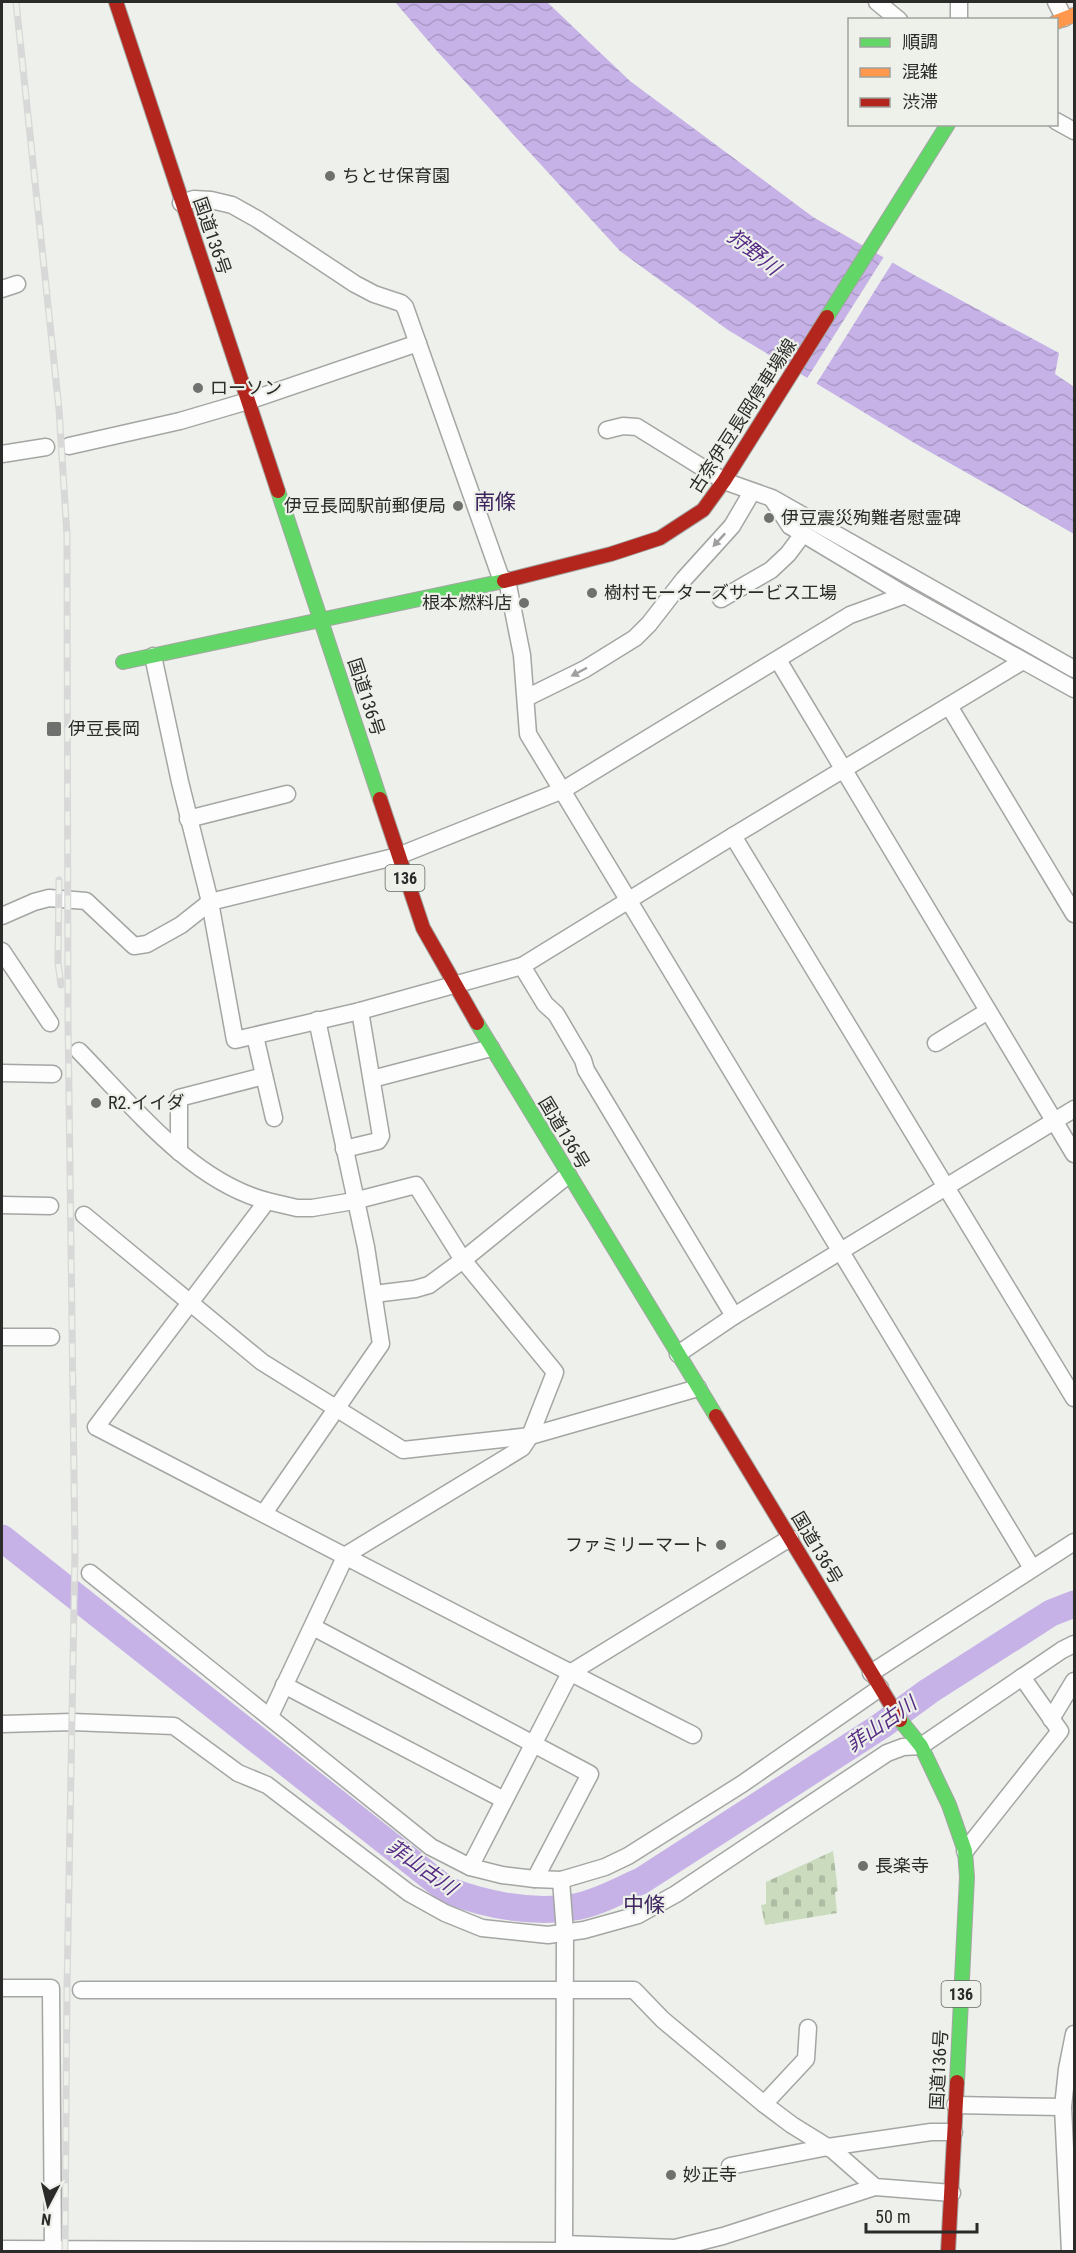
<svg xmlns="http://www.w3.org/2000/svg" width="1076" height="2253" viewBox="0 0 1076 2253" font-family="'Roboto Condensed','Noto Sans JP',sans-serif">
<defs>
<pattern id="cemetery-stones" width="16" height="16" patternUnits="userSpaceOnUse" patternTransform="scale(1.5)"><rect width="16" height="16" fill="#cbdbbe"/><path d="M2 7V4a2 2 0 0 1 4 0v3zM10 15v-3a2 2 0 0 1 4 0v3z" fill="#aebca3"/></pattern>
<pattern id="water-waves" width="16" height="10" patternUnits="userSpaceOnUse" patternTransform="scale(1.5)"><rect width="16" height="10" fill="#c6b2e7"/><path d="M0 5q4-4 8 0t8 0" fill="none" stroke="#aa99c6"/></pattern>
</defs>
<rect width="100%" height="100%" fill="#edf0eb"/>
<polygon fill="url(#cemetery-stones)" points="833,1851 838,1891 835,1892 837,1913 765,1925 761,1905 766,1904 766,1882"/>
<polygon fill="url(#water-waves)" points="395,2 547,2 630,81 813,217 916,276 1059,353 1055,374 1074,387 1074,534 916,444 728,330 620,251 436,50"/>
<polygon fill="#edf0eb" points="885,255 894,260 815,386 806,380"/>
<g fill="none" stroke-linecap="round" stroke-linejoin="round">
<path stroke="#c6b2e7" stroke-width="27" d="M 2,1538 L 447,1890 C 487,1905 532,1914 575,1907 C 598,1903 620,1890 641,1881 L 881,1726 L 929,1691 L 1051,1613 L 1074,1604"/>
<g stroke="#a4a6a3" stroke-width="19">
<g id="street">
<polyline points="877,2 899,20"/>
<polyline points="1056,2 1064,18"/>
<polyline points="959,20 959,2"/>
<polyline points="1056,121 1074,131"/>
<polyline points="181,203 194,199 211,200 232,205 257,219 355,284 374,294 401,303 405,307 502,581"/>
<polyline points="2,289 17,284"/>
<polyline points="607,430 623,426 637,427 724,481 772,498 1074,669"/>
<polyline points="69,446 180,421 248,401 418,343"/>
<polyline points="2,454 46,447"/>
<polyline points="773,500 790,526 905,595 1074,689"/>
<polyline points="507,580 522,655 528,734 1032,1568"/>
<polyline points="721,599 771,570 788,554 803,534"/>
<polyline points="153,656 180,782 210,902 235,1040 360,1011 522,966 733,836 1023,661"/>
<polyline points="778,660 1074,1154"/>
<polyline points="526,698 585,669 635,638 649,624 684,579 732,526 752,492"/>
<polyline points="949,706 1074,914"/>
<polyline points="188,819 287,794"/>
<polyline points="733,836 1074,1398"/>
<polyline points="2,916 34,902 49,898 86,901 134,946 147,944 181,925 210,902 398,856 563,790 850,615 905,595"/>
<polyline points="2,951 50,1023"/>
<polyline points="522,966 545,1004 556,1014 583,1060 586,1070 734,1316"/>
<polyline points="255,1036 274,1118"/>
<polyline points="936,1043 988,1011"/>
<path d="M 79,1051 C 133,1106 191,1181 267,1201"/>
<polyline points="2,1073 53,1074"/>
<polyline points="372,1079 491,1048"/>
<polyline points="344,1149 378,1141 381,1136 360,1011"/>
<polyline points="179,1152 179,1098 264,1076"/>
<polyline points="2,1205 50,1206"/>
<polyline points="84,1215 262,1362 403,1450 530,1436 698,1388"/>
<polyline points="374,1294 415,1289 429,1285 463,1260 568,1175"/>
<polyline points="2,1337 51,1337"/>
<polyline points="678,1354 734,1316 1074,1109"/>
<polyline points="264,1513 381,1344 366,1247 317,1020"/>
<polyline points="90,1573 431,1847 470,1867 502,1875 535,1879 561,1880 605,1867 628,1856 742,1784 880,1688"/>
<polyline points="313,1627 590,1774 535,1879"/>
<polyline points="871,1673 1074,1542"/>
<polyline points="284,1685 504,1800"/>
<path d="M 270,1716 L 346,1555 L 522,1448 L 530,1436 L 554,1375 L 555,1372 L 463,1260 L 416,1185 L 354,1201 L 312,1208 L 297,1208 L 267,1201 L 96,1427 C 295,1530 493,1634 693,1735"/>
<polyline points="1051,1719 1074,1681"/>
<polyline points="2,1724 72,1722 174,1726 238,1773 267,1785 409,1893 445,1913 482,1928 548,1935 584,1930 638,1915 676,1894 887,1753 903,1747 921,1746 1062,1650 1074,1644"/>
<polyline points="965,1851 1060,1731 1022,1677"/>
<polyline points="470,1867 570,1673 790,1538"/>
<polyline points="561,1880 565,1933 564,2252"/>
<polyline points="2,1988 51,1988 53,2252"/>
<polyline points="81,1990 634,1990 663,2020 764,2104 792,2125 834,2151 875,2187 952,2193"/>
<polyline points="764,2104 806,2059 808,2028"/>
<polyline points="955,2105 1063,2107"/>
<polyline points="730,2166 828,2147 931,2132 954,2132"/>
<polyline points="564,2244 675,2248 723,2236 875,2187"/>
<polyline points="2,2249 564,2251"/>
<polyline points="1070,2252 1063,2107 1067,2069 1074,2034"/>
</g>
</g>
<g stroke="#a4a6a3" stroke-width="16">
<g id="fast">
<polyline points="827,317 948,124"/>
<polyline points="278,491 380,799"/>
<polyline points="123,662 504,581"/>
<polyline points="477,1023 716,1416"/>
<polyline points="900,1720 921,1746 949,1805 965,1851 967,1877 957,2082"/>
</g>
</g>
<g stroke="#a4a6a3" stroke-width="16">
<polyline id="slow" points="1056,22 1074,15"/>
</g>
<g stroke="#a4a6a3" stroke-width="16">
<g id="jam">
<polyline points="116,2 278,491"/>
<polyline points="504,581 611,554 660,538 703,510 724,481 827,317"/>
<polyline points="380,799 423,928 477,1023"/>
<polyline points="716,1416 900,1720"/>
<polyline points="948,2252 957,2082"/>
</g>
</g>
<use href="#street" stroke="#fcfdfc" stroke-width="16"/>
<use href="#fast" stroke="#63d668" stroke-width="14"/>
<use href="#slow" stroke="#ff974d" stroke-width="14"/>
<use href="#jam" stroke="#b3261e" stroke-width="14"/>
<g stroke="#d7d8d7" stroke-width="7">
<g id="rail">
<polyline points="16,2 59,409 67,535 68,1020 75,1552 67,1989 65,2252"/>
<polyline points="59,880 58,963 61,985"/>
</g>
</g>
<use href="#rail" stroke="#edf1ea" stroke-width="4.5" stroke-dasharray="14" stroke-linecap="butt"/>
</g>
<defs><path id="oneway-solid" d="M-6-.8H1V-3.2L6.5 0L1 3.2V.8H-6Z" transform="scale(1.5)"/></defs>
<g fill="#9e9f9e">
<use href="#oneway-solid" transform="translate(719 540) rotate(133)"/>
<use href="#oneway-solid" transform="translate(579 672) rotate(152)"/>
</g>
<g fill="#6f716e" stroke="#edf1ea" stroke-width="2">
<circle cx="330" cy="176" r="6"/>
<circle cx="198" cy="388" r="6"/>
<circle cx="458" cy="506" r="6"/>
<circle cx="769" cy="518" r="6"/>
<circle cx="592" cy="593" r="6"/>
<circle cx="524" cy="603" r="6"/>
<rect x="46" y="721" width="16" height="16" rx="3"/>
<circle cx="96" cy="1103" r="6"/>
<circle cx="721" cy="1545" r="6"/>
<circle cx="863" cy="1866" r="6"/>
<circle cx="671" cy="2175" r="6"/>
</g>
<g text-anchor="middle" stroke-width="4.5" stroke-linejoin="round" paint-order="stroke">
<g fill="#edf1ea" stroke="#656764" stroke-width="1.5">
<rect x="385.5" y="865" width="39" height="26" rx="4.5"/>
<rect x="941.5" y="1981" width="39" height="26" rx="4.5"/>
</g>
<g font-size="16" font-weight="bold" fill="#2b2c2a">
<text x="405" y="884">136</text>
<text x="961" y="2000">136</text>
</g>
<g font-size="18" fill="#2b2c2a" stroke="#edf1ea" text-anchor="start">
<text x="342" y="182">ちとせ保育園</text>
<text x="210" y="394">ローソン</text>
<text x="446" y="512" text-anchor="end">伊豆長岡駅前郵便局</text>
<text x="781" y="524">伊豆震災殉難者慰霊碑</text>
<text x="604" y="599">樹村モーターズサービス工場</text>
<text x="512" y="609" text-anchor="end">根本燃料店</text>
<text x="68" y="735">伊豆長岡</text>
<text x="108" y="1109">R2.イイダ</text>
<text x="709" y="1551" text-anchor="end">ファミリーマート</text>
<text x="875" y="1872">長楽寺</text>
<text x="683" y="2181">妙正寺</text>
</g>
<g font-size="18" fill="#2b2c2a" stroke="#edf1ea">
<text transform="translate(212 236) rotate(71)" y="6">国道136号</text>
<text transform="translate(743 416) rotate(-57)" y="6">古奈伊豆長岡停車場線</text>
<text transform="translate(366 697) rotate(72)" y="6">国道136号</text>
<text transform="translate(564 1133) rotate(59)" y="6">国道136号</text>
<text transform="translate(817 1548) rotate(59)" y="6">国道136号</text>
<text transform="translate(939 2070) rotate(-87)" y="6">国道136号</text>
</g>
<g font-size="20" font-style="italic" fill="#562b85" stroke="#edf1ea">
<text transform="translate(754 252) rotate(38)" y="7">狩野川</text>
<text transform="translate(881 1724) rotate(-35)" y="7">菲山古川</text>
<text transform="translate(422 1867) rotate(35)" y="7">菲山古川</text>
</g>
<g font-size="21" fill="#3f255e" stroke="#edf1ea">
<text x="495" y="509">南條</text>
<text x="644" y="1912">中條</text>
</g>
</g>
<rect width="1076" height="2253" fill="none" stroke="#2b2c2a" stroke-width="6"/>
<rect x="848" y="18" width="210" height="108" fill="#edf1ea" stroke="#9fa29d" stroke-width="1.5"/>
<rect x="860" y="38" width="30" height="9" fill="#63d668" stroke="#9fa29d" stroke-width="1.5"/>
<text x="902" y="48" font-size="18" fill="#2b2c2a">順調</text>
<rect x="860" y="68" width="30" height="9" fill="#ff974d" stroke="#9fa29d" stroke-width="1.5"/>
<text x="902" y="78" font-size="18" fill="#2b2c2a">混雑</text>
<rect x="860" y="98" width="30" height="9" fill="#b3261e" stroke="#9fa29d" stroke-width="1.5"/>
<text x="902" y="108" font-size="18" fill="#2b2c2a">渋滞</text>
<g transform="translate(48 2205) rotate(187)" stroke="#edf1ea" stroke-width="4.5" paint-order="stroke">
<path d="M0-4.5L10 22L0 15L-10 22Z" fill="#2b2c2a"/>
<text y="-9" font-size="16" font-weight="bold" text-anchor="middle" fill="#2b2c2a">N</text>
</g>
<path d="M866 2223v9h111v-9" fill="none" stroke="#2b2c2a" stroke-width="3"/>
<text x="875" y="2223" font-size="18" fill="#2b2c2a" stroke="#edf1ea" stroke-width="4.5" paint-order="stroke">50 m</text>
</svg>
